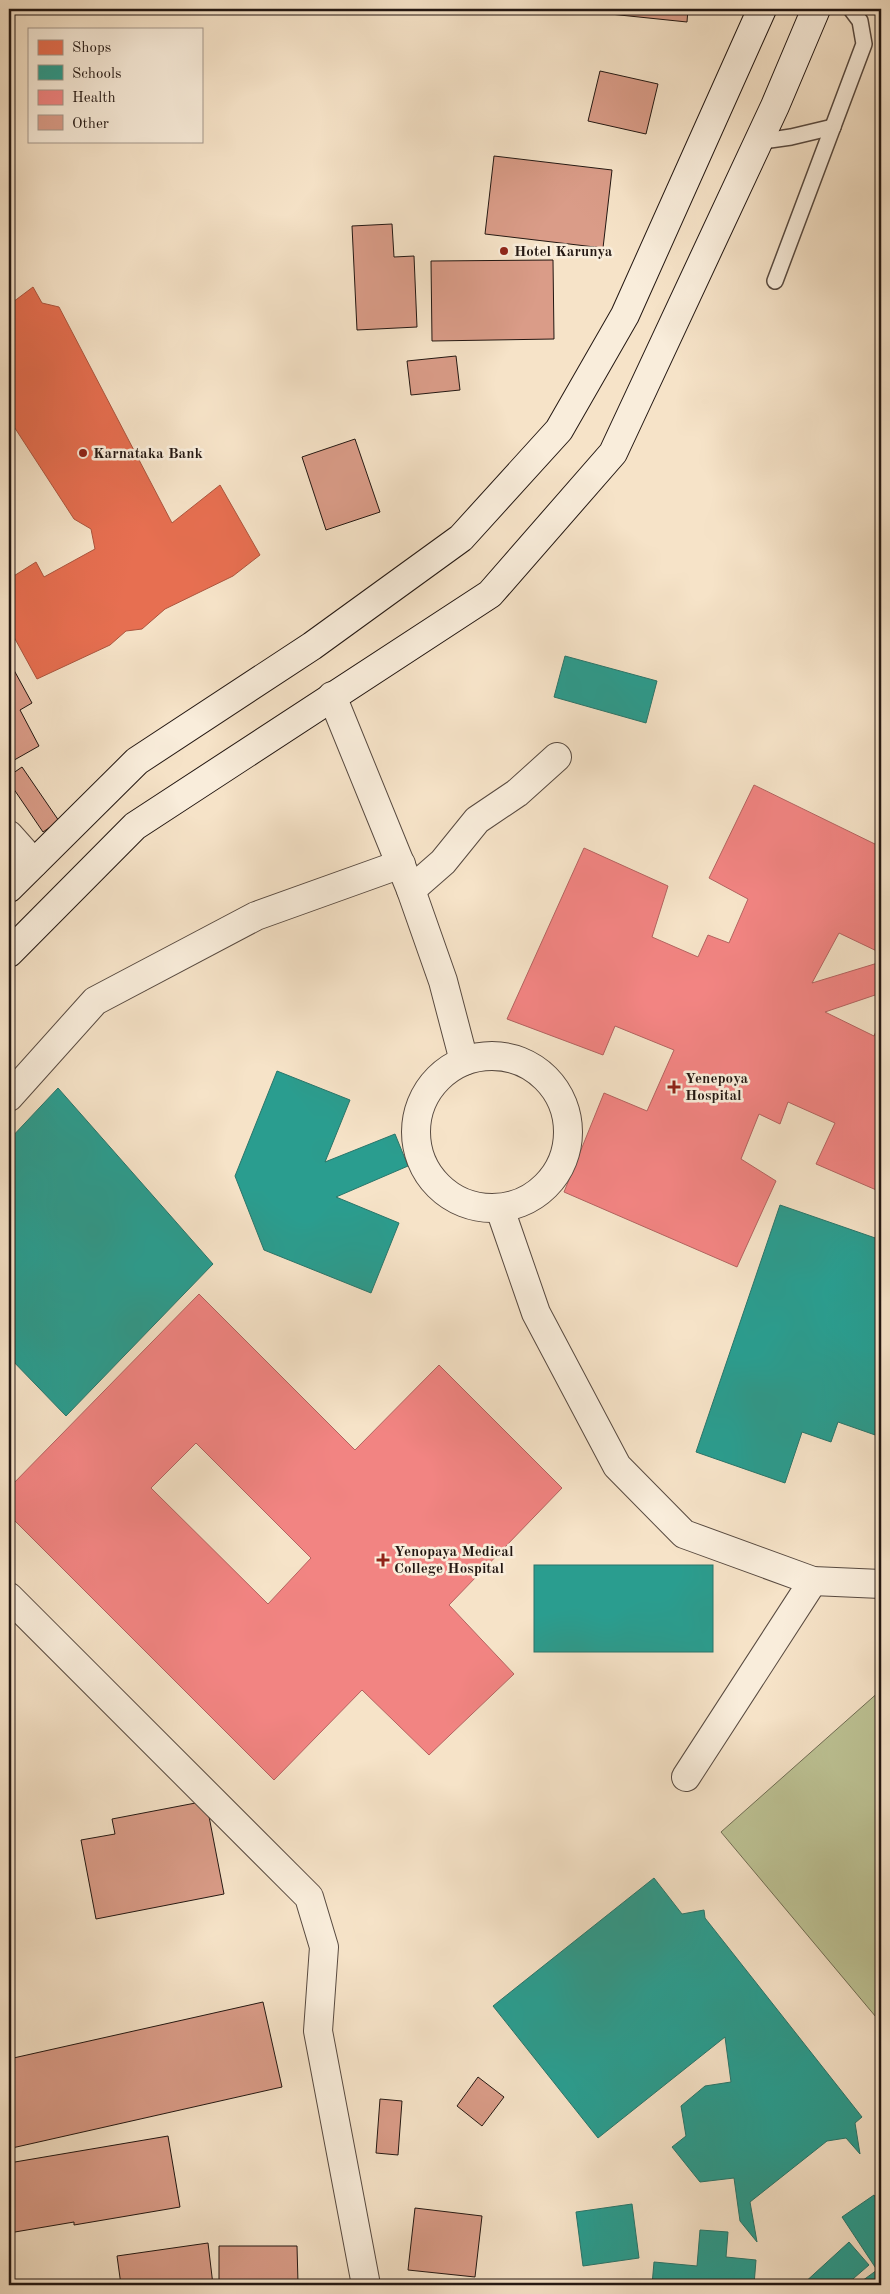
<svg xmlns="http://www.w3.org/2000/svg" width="890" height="2294" viewBox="0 0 890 2294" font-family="'Old Standard TT',serif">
<rect width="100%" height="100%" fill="#f6e3c8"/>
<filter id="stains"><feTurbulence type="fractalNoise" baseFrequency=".004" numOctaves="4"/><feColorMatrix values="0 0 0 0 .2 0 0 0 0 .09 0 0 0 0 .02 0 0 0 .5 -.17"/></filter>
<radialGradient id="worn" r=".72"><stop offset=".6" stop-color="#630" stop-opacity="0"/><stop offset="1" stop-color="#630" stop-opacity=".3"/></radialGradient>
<polygon fill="#bdc395" stroke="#706d54" points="881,1690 881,2023 721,1832"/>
<polygon fill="#e76f51" stroke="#ac553e" points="33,287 42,303 59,307 172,523 220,485 260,555 233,576 165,609 142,629 126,631 110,645 37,679 9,628 9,579 36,562 44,577 95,549 91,529 74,519 9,419 9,305"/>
<g fill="#2a9d8f" stroke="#28756a">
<polygon points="565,656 657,681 646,723 554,697"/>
<polygon points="277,1071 350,1100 325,1162 395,1134 408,1166 336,1197 399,1223 371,1293 264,1250 235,1176"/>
<polygon points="58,1088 213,1264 66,1416 9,1357 9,1140"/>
<polygon points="780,1205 881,1240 881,1437 838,1422 831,1442 802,1432 785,1483 696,1452"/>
<rect x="534" y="1565" width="179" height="87"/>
<polygon points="654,1878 682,1914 704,1910 705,1918 862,2117 855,2123 860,2154 846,2138 827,2141 750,2202 757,2242 740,2221 734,2178 700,2182 672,2147 686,2136 681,2106 705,2086 731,2082 725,2037 598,2138 493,2006"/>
<polygon points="874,2195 881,2206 881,2285 865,2285 862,2281 877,2270 842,2217"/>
<polygon points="632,2204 639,2258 583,2266 576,2212"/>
<polygon points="700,2230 728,2232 726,2257 756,2260 754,2285 652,2285 654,2262 697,2266"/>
<polygon points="849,2242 869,2265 846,2285 802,2285"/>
</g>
<g fill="#f28482" stroke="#b46360" fill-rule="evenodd">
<polygon points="754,785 881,847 881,953 839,933 812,983 881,962 881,993 825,1012 874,1036 881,1019 881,1192 816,1164 835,1123 788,1102 780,1124 759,1114 741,1159 776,1181 737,1267 564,1192 604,1093 647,1111 674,1050 615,1026 603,1055 507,1019 584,848 668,886 652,937 698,957 708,935 729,943 748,899 709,878"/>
<path d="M 199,1294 L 355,1450 L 439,1365 L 562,1488 L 449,1605 L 514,1674 L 429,1755 L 362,1690 L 274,1780 L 9,1515 L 9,1488 ZM 196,1443 L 311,1558 L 268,1604 L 151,1488 Z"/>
</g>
<g fill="#da9c88" stroke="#231712">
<polygon points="610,9 688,9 687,22 610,14"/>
<polygon points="600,71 658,84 646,134 588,121"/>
<polygon points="494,156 612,170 603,248 485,234"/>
<polygon points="392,224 394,257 414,256 417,327 357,330 352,226"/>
<polygon points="553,260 554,339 432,341 431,261"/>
<polygon points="456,356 460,390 411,395 407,361"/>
<polygon points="355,439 380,512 326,530 302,457"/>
<polygon points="9,661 32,703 20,710 39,746 9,763"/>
<polygon points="22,767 59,821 43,832 9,782 9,776"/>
<polygon points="206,1801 224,1894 96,1919 81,1840 115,1834 112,1819"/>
<polygon points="263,2002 282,2087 12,2148 9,2134 9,2059"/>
<polygon points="478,2077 504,2097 482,2126 457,2106"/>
<polygon points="380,2099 402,2101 398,2155 376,2153"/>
<polygon points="168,2136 180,2207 74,2225 74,2222 9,2233 9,2163"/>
<polygon points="415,2208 482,2216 475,2277 408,2270"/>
<polygon points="208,2243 213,2285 121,2285 117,2256"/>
<polygon points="219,2246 297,2246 298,2283 219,2283"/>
</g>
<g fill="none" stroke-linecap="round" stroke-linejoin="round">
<g stroke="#584a40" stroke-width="18">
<g id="service">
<polyline points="757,142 791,137 833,127"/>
<polyline points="775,281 864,44 860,21 851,9"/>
</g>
</g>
<g stroke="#584a40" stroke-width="30">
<g id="minor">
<polyline points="332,696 411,890 443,981 464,1061"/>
<polyline points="9,835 34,863"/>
<polyline points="411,890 443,862 477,820 517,793 557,757"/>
<circle cx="492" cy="1132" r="76"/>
<polyline points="9,1097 95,1001 256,916 401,864"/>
<polyline points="500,1209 536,1313 617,1466 684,1534 813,1581 881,1584"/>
<polyline points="9,1597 309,1897 324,1947 318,2031 366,2285"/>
<polyline points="686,1777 813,1581"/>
</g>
</g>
<g stroke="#231712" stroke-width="30">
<g id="secondary">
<polyline points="9,888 137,761 312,646 461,538 559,430 625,315 762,9"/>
<polyline points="9,953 135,826 490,594 613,453 775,106 816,9"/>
</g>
</g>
<use href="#service" stroke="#f9eddb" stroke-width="15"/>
<use href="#minor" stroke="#f9eddb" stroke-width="28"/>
<use href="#secondary" stroke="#f9eddb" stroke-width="28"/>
</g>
<g fill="#8f2418" stroke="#f9eddb" stroke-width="2">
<circle cx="504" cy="251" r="5"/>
<circle cx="83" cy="453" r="5"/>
<path d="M671.5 1079.5h5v5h5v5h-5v5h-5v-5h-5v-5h5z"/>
<path d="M380.5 1552.5h5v5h5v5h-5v5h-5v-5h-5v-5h5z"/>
</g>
<g text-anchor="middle" stroke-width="5" stroke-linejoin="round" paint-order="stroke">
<g font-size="15" font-weight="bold" fill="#231712" stroke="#f9eddb" text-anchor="start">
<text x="514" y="256">Hotel Karunya</text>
<text x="93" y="458">Karnataka Bank</text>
<text x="685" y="1083">Yenepoya<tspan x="685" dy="17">Hospital</tspan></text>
<text x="394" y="1556">Yenopaya Medical<tspan x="394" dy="17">College Hospital</tspan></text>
</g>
</g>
<rect width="890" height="2294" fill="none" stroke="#f6e3c8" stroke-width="30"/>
<rect x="10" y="10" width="870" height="2274" fill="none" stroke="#231712" stroke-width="2.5"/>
<rect x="15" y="15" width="860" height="2264" fill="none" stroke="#231712"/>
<rect x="28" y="28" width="175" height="115" fill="#f9eddb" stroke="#a3978b"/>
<rect x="38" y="40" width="25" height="15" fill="#e76f51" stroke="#a3978b"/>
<text x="72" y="52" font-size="15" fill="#231712">Shops</text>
<rect x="38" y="65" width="25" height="15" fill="#2a9d8f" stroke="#a3978b"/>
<text x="72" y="78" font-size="15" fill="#231712">Schools</text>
<rect x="38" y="90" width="25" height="15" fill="#f28482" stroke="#a3978b"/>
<text x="72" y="102" font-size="15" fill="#231712">Health</text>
<rect x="38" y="115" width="25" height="15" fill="#da9c88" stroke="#a3978b"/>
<text x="72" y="128" font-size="15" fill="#231712">Other</text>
<rect width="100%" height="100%" filter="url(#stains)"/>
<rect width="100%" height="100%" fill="url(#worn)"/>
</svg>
